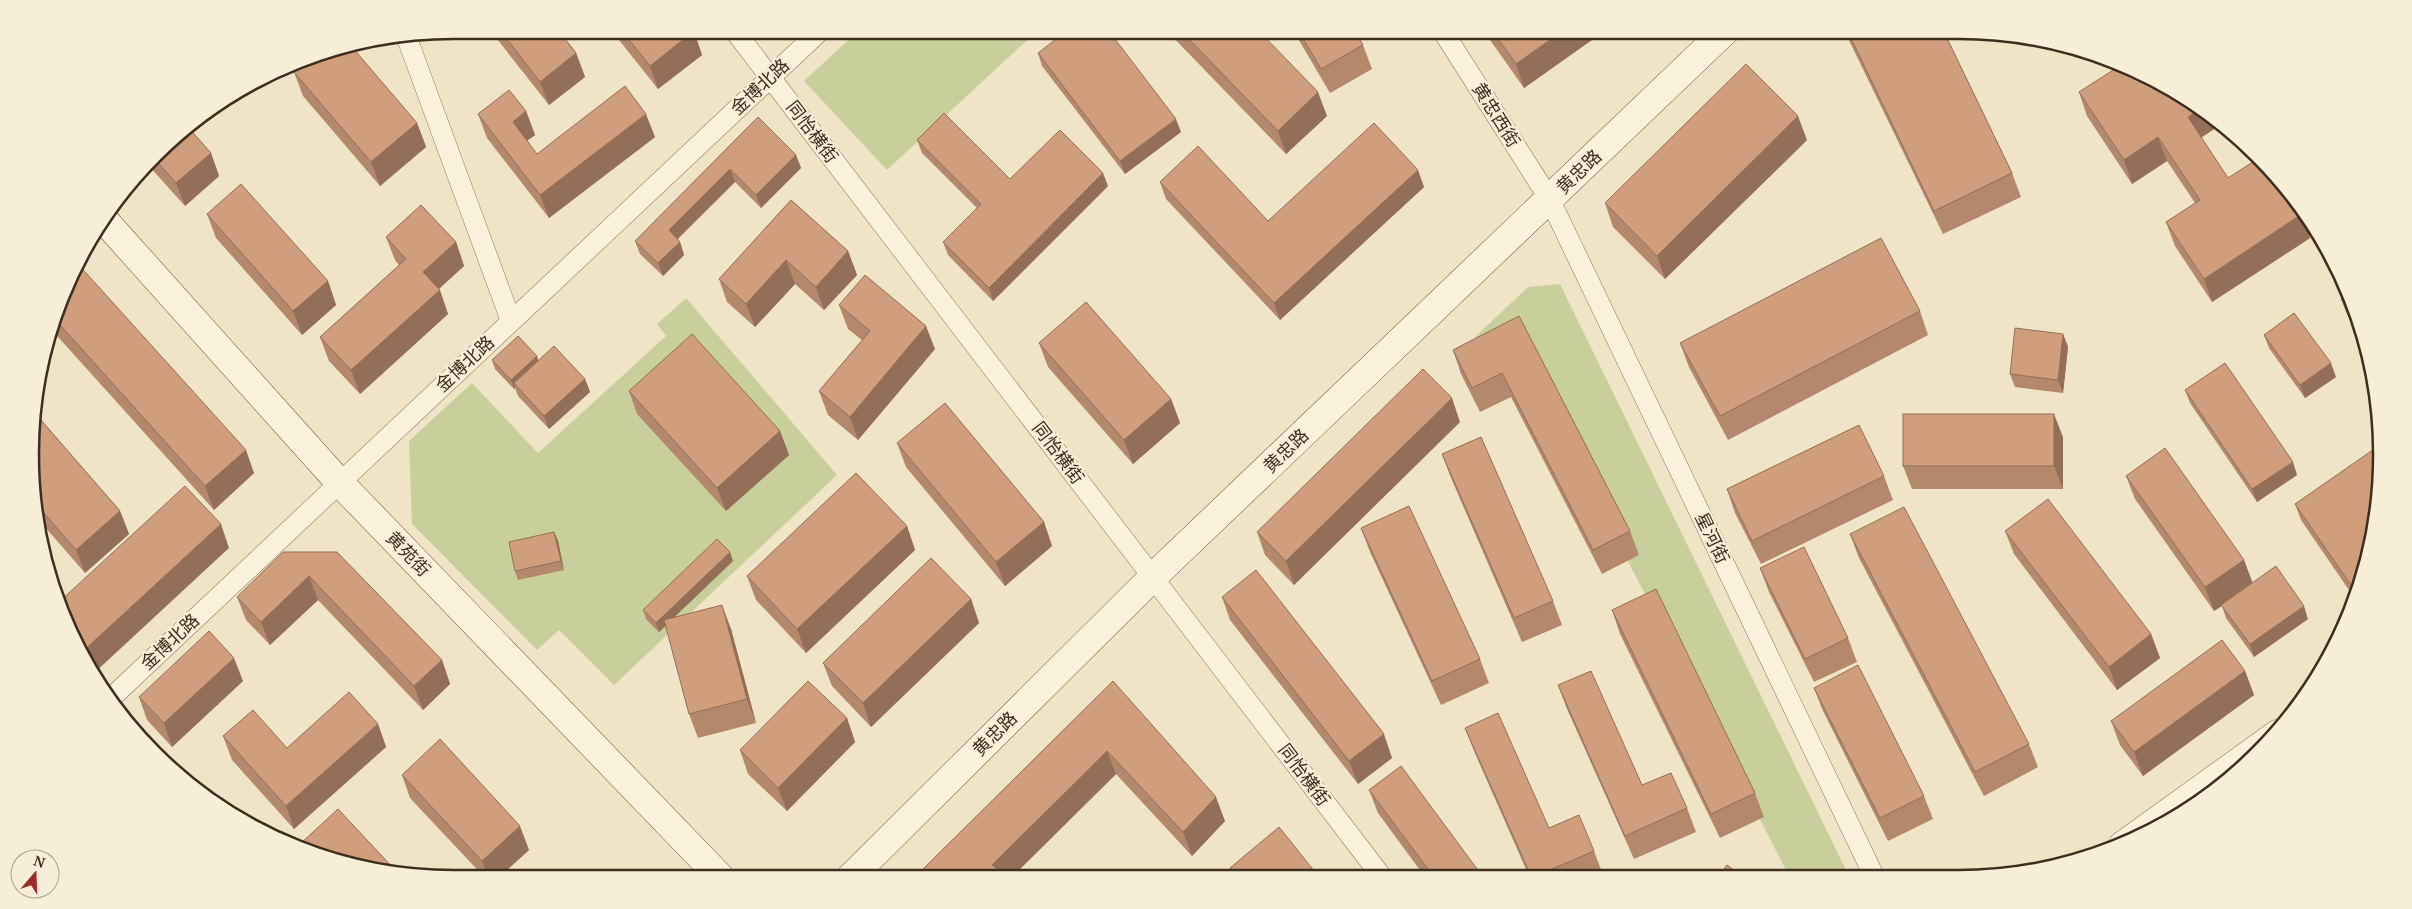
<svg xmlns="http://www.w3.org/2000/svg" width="2412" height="909" viewBox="0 0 2412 909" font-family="'Noto Serif','Noto Sans SC',serif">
<rect width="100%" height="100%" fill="#f0e4c8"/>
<g fill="#c9cf9b">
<polygon points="859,30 1038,30 887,170 804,81"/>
<polygon points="1560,284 1849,876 1789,876 1518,346 1474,338 1528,287"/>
<polygon points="686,298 837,475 614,685 559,630 537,650 412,524 409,441 472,383 538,453 666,336 657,324"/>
</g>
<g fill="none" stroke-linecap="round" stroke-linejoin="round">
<g stroke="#8d765c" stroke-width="21">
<g id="street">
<polyline points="734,30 1382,877"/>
<polyline points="1442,30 1550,200 1874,876"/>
<polyline points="407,38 511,321"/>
<polyline points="110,699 821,30"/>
<polyline points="2119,843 2276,730"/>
</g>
</g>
<g stroke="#6f573f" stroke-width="29">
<g id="secondary">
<polyline points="105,221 339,482 721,878"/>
<polyline points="850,878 1153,577 1726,30"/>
</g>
</g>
<use href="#street" stroke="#faf1dc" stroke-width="20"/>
<use href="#secondary" stroke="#faf1dc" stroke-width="28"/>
</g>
<g fill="#b2896c">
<polygon points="490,30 558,30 576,53 585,77 549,105"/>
<polygon points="611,30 693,30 702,55 658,89"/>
<polygon points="1166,30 1258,30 1327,116 1286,154"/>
<polygon points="1293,30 1354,30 1363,45 1372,69 1330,93"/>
<polygon points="1483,30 1606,30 1524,88"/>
<polygon points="1844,30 1943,30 2012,173 2021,197 1943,234"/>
<polygon points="1038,53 1181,132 1125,174 1042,66"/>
<polygon points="294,72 417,123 426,147 380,186 303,96"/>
<polygon points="2079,92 2216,118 2222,124 2201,137 2228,178 2302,214 2310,238 2212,302 2175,246 2166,222 2195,203 2167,161 2132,184 2087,116"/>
<polygon points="526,111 535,135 527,141 537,154 655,137 549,218 487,138 478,114"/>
<polygon points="758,117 796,155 801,168 761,208 735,182 678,239 680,242 684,255 663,276 640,254 635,241"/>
<polygon points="175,135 211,153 219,176 185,206 149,166"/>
<polygon points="917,140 1010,179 1108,186 993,301 948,255 943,242 977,208 922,153"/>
<polygon points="1807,140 1665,279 1613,227 1605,203"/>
<polygon points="1160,182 1268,221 1424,187 1280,320 1166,199"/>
<polygon points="791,200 848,251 857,275 824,310 795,284 755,327 727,302 719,279"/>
<polygon points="207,214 328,281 336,305 302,335 216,238"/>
<polygon points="386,237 456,242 464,266 439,289 448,314 360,394 329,361 320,337 399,265 395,260"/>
<polygon points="77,263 254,473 214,510 50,328 53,318"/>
<polygon points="2341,299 2360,318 2364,338 2346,312"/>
<polygon points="839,305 935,349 858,440 828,415 819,391 862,340 848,329"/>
<polygon points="1920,311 1928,335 1728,440 1689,367 1680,343"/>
<polygon points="1519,316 1630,531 1639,555 1602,574 1511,397 1480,412 1461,374 1453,350"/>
<polygon points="2063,334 2068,347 2063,393 2015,387 2010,374"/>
<polygon points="2264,335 2336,377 2305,398 2269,348"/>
<polygon points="1039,343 1171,399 1180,423 1133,464 1048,367"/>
<polygon points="492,360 538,360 585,379 590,392 549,429 518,396 515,388 514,389 495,369"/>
<polygon points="2185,390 2297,475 2257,502 2190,403"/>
<polygon points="629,391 780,431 789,455 726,511 637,414"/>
<polygon points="34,412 120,511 129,534 85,573 38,519"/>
<polygon points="1460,422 1294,585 1265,555 1257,532"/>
<polygon points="2063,437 2063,489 1912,489 1903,466"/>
<polygon points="897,443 1044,522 1052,546 1005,586 906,467"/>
<polygon points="1442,454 1553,601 1562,625 1522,642 1451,478"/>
<polygon points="1884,476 1893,500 1761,564 1735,513 1727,489"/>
<polygon points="2126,476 2244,560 2252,583 2308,619 2254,657 2226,618 2222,606 2214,611 2135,499"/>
<polygon points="2295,504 2367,565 2353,596 2301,520"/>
<polygon points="907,526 915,550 806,653 756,600 747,576"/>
<polygon points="1361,528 1480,659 1489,683 1441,705 1370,552"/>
<polygon points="2005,531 2151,634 2160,658 2117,690 2014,554"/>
<polygon points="554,532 558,541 564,570 518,580 515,571"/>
<polygon points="1850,534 2029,744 2038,767 1984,796 1859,558"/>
<polygon points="283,552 442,660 450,684 423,710 318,600 270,645 246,620 237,597"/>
<polygon points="733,561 674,617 731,629 756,723 698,738 689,714 666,626 659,632 646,619 643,610"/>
<polygon points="1760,568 1848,638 1857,662 1814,682 1769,592"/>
<polygon points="1222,597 1392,758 1358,784 1230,620"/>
<polygon points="971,599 979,623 871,727 832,686 823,663"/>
<polygon points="1612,610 1755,793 1764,817 1720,838 1620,634"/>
<polygon points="2245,671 2254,695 2143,776 2120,745 2111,721"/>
<polygon points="243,681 172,747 147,720 139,697"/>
<polygon points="1113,681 1225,821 1192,856 1116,774 1011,878 914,878"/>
<polygon points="1558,685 1642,785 1687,808 1696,832 1634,859 1567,709"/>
<polygon points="1814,688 1924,796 1933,819 1888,841 1823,711"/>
<polygon points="847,718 855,742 787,811 748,774 740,750"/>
<polygon points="378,724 386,747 294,829 232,760 223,736 287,748"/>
<polygon points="1465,728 1549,828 1594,851 1603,875 1599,876 1529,876 1474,751"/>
<polygon points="402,775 529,850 497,879 486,879 410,798"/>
<polygon points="1369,790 1483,877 1425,877 1378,813"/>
<polygon points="1230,868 1319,877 1233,877"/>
</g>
<g fill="#916f58">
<polygon points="1564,30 1606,30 1524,88 1516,64"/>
<polygon points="694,31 702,55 658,89 650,66"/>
<polygon points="576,53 585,77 549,105 540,82"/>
<polygon points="1318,92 1327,116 1286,154 1278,131"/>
<polygon points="2201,108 2216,118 2222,124 2196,141 2188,117"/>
<polygon points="526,111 535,135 521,145 513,122"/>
<polygon points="646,114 655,137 549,218 540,195"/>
<polygon points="1798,116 1807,140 1665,279 1657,256"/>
<polygon points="1176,119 1181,132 1125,174 1120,161"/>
<polygon points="417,123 426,147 380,186 371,162"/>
<polygon points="2158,137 2167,161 2132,184 2124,160"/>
<polygon points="211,153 219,176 185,206 176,183"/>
<polygon points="796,155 801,168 761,208 756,195"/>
<polygon points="730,169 735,182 673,243 669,230"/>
<polygon points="1418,170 1424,187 1280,320 1274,303"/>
<polygon points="1103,173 1108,186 993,301 989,288"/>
<polygon points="2302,214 2310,238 2212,302 2204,279"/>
<polygon points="456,242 464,266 432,295 423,272"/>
<polygon points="680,242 684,255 663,276 658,263"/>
<polygon points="848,251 857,275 824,310 816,287"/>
<polygon points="786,260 795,284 755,327 746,304"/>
<polygon points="328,281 336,305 302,335 293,311"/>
<polygon points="440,290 448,314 360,394 351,370"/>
<polygon points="926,326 935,349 858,440 850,417"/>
<polygon points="2063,334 2068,347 2063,393 2058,380"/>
<polygon points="537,356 540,365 514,383 515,388 514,389 511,380"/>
<polygon points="2331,363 2336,377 2305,398 2300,385"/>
<polygon points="585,379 590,392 549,429 544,416"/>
<polygon points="1452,398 1460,422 1294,585 1286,561"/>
<polygon points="1171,399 1180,423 1133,464 1124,440"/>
<polygon points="2054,414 2063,437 2063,489 2054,466"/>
<polygon points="780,431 789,455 726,511 717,488"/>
<polygon points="246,450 254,473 214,510 205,486"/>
<polygon points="2293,462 2297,475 2257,502 2252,489"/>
<polygon points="120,511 129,534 85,573 76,550"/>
<polygon points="1044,522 1052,546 1005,586 996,562"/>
<polygon points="221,524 229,548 93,674 81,653"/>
<polygon points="907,526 915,550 806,653 797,629"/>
<polygon points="554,532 558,541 564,570 561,561"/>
<polygon points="730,552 733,561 659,632 656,623"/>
<polygon points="2244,560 2253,584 2214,611 2205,587"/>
<polygon points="309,576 318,600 270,645 261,622"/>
<polygon points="971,599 979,623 871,727 863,703"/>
<polygon points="722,605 731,629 756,723 747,699"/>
<polygon points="2304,606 2308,619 2254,657 2250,644"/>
<polygon points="2151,634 2160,658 2117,690 2109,667"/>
<polygon points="234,658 243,681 172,747 164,723"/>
<polygon points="442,660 450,684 423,710 414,686"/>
<polygon points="2245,671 2254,695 2143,776 2134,752"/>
<polygon points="847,718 855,742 787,811 778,788"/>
<polygon points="378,724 386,747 294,829 286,806"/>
<polygon points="1384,734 1392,758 1358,784 1349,761"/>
<polygon points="1107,751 1116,774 1011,878 996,878 992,865"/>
<polygon points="1216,797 1225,821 1192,856 1183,832"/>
<polygon points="520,826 529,850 497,879 489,879 482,861"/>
</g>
<g fill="#cf9f7d" stroke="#916f58">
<polygon points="500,30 558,30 576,53 540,82"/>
<polygon points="621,30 693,30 694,31 650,66"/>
<polygon points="1068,30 1108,30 1176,119 1120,161 1038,53"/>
<polygon points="1180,30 1258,30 1318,92 1278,131"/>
<polygon points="1298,30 1354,30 1363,45 1321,69"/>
<polygon points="1492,30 1564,30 1516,64"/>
<polygon points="1847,30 1943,30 2012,173 1934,211"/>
<polygon points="352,47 417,123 371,162 294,72 318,53"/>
<polygon points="1746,64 1798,116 1657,256 1605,203"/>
<polygon points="2121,65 2146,74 2201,108 2188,117 2228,178 2259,158 2273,171 2302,214 2204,279 2166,222 2200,200 2158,137 2124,160 2079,92"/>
<polygon points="625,86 646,114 540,195 478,114 509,90 526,111 513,122 537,154"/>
<polygon points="944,113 1010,179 1060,130 1103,173 989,288 943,242 981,204 917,140"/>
<polygon points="758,117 796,155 756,195 730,169 669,230 680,242 658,263 635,241"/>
<polygon points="1374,123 1418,170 1274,303 1160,182 1198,146 1268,221"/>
<polygon points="187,126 211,153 176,183 155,159 175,135"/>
<polygon points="241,184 328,281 293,311 207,214"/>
<polygon points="791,200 848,251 816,287 786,260 746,304 719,279"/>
<polygon points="421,205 456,242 423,272 440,290 351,370 320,337 406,259 386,237"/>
<polygon points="1881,238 1920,311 1720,416 1680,343"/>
<polygon points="77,263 246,450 205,486 53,317"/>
<polygon points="865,275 926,326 850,417 819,391 870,331 839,305"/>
<polygon points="2349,294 2360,318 2362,329 2341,299"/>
<polygon points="1086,302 1171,399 1124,440 1039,343"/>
<polygon points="2294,313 2331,363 2300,385 2264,335"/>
<polygon points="1519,316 1630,531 1593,550 1502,373 1472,388 1453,350"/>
<polygon points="2015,328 2063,334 2058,380 2010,374"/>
<polygon points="692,334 780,431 717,488 629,391"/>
<polygon points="518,336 537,356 511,380 492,360"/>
<polygon points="554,346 585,379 544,416 514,383"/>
<polygon points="2225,363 2293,462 2252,489 2185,390"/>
<polygon points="1423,369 1452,398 1286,561 1257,532"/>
<polygon points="945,403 1044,522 996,562 897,443"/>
<polygon points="34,412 120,511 76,550 37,505"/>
<rect x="1903" y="414" width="151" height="52"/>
<polygon points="1859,425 1884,476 1752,541 1727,489"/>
<polygon points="1481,437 1553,601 1514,618 1442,454"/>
<polygon points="2380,445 2381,483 2367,565 2355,591 2295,504"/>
<polygon points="2165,448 2244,560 2205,587 2126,476"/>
<polygon points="856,473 907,526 797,629 747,576"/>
<polygon points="185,486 221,524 81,653 62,617 58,603"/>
<polygon points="2048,499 2151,634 2109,667 2005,531"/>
<polygon points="1409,506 1480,659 1432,681 1361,528"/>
<polygon points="1904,507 2029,744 1975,772 1850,534"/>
<polygon points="554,532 561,561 515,571 509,542"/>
<polygon points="717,539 730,552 656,623 643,610"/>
<polygon points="1804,547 1848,638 1805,659 1760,568"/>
<polygon points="283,552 337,552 442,660 414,686 309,576 261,622 237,597"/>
<polygon points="931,558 971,599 863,703 823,663"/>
<polygon points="2276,566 2304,606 2250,644 2221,605"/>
<polygon points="1256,570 1384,734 1349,761 1222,597"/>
<polygon points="1656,589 1755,793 1711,814 1612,610"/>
<polygon points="722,605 747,699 689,714 664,620"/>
<polygon points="209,631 234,658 164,723 139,697"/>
<polygon points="2222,640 2245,671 2134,752 2111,721"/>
<polygon points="1858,665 1924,796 1880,818 1814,688"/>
<polygon points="1591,671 1642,785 1671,773 1687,808 1625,836 1558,685"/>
<polygon points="808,681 847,718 778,788 740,750"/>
<polygon points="1113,681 1216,797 1183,832 1107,751 992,865 1009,878 914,878"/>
<polygon points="349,692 378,724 286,806 223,736 253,710 287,748"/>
<polygon points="1498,713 1549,828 1579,815 1594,851 1536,876 1531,876 1465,728"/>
<polygon points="440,739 520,826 482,861 402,775"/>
<polygon points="1401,766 1483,877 1434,877 1369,790"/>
<polygon points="338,809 396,871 344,864 305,850 300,844"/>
<polygon points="1279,827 1319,877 1238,877 1230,868"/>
<polygon points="1727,865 1742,876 1719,876"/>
</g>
<g text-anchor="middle" stroke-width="4.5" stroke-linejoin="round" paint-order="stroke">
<g font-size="18" fill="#3d2e20" stroke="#f7eed8">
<text transform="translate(760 87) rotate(-43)" y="6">金博北路</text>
<text transform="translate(1496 115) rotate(58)" y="6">黄忠西街</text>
<text transform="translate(812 132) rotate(53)" y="6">同怡横街</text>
<text transform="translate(1579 172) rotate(-44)" y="6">黄忠路</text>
<text transform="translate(465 364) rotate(-43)" y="6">金博北路</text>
<text transform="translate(1286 451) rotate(-44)" y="6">黄忠路</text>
<text transform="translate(1058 453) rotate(53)" y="6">同怡横街</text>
<text transform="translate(1712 538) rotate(64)" y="6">星河街</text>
<text transform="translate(408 554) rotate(46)" y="6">黄苑街</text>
<text transform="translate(170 642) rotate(-43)" y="6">金博北路</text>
<text transform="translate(995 734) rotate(-45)" y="6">黄忠路</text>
<text transform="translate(1304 775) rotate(53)" y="6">同怡横街</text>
</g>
</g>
<path d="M0 0H2412V909H0ZM454 39H1958A415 415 0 0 1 2373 454V455A415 415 0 0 1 1958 870H454A415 415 0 0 1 39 455V454A415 415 0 0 1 454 39Z" fill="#f7eed8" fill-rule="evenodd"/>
<path fill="none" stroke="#3d2e20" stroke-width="2.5" d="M454 39H1958A415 415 0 0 1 2373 454V455A415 415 0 0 1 1958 870H454A415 415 0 0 1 39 455V454A415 415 0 0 1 454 39Z"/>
<g transform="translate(35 874) rotate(19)"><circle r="24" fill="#f7eed8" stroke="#ada18e"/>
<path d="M0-4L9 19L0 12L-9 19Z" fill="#9e2a2b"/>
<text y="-8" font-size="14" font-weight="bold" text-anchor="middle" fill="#3d2e20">N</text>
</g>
</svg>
